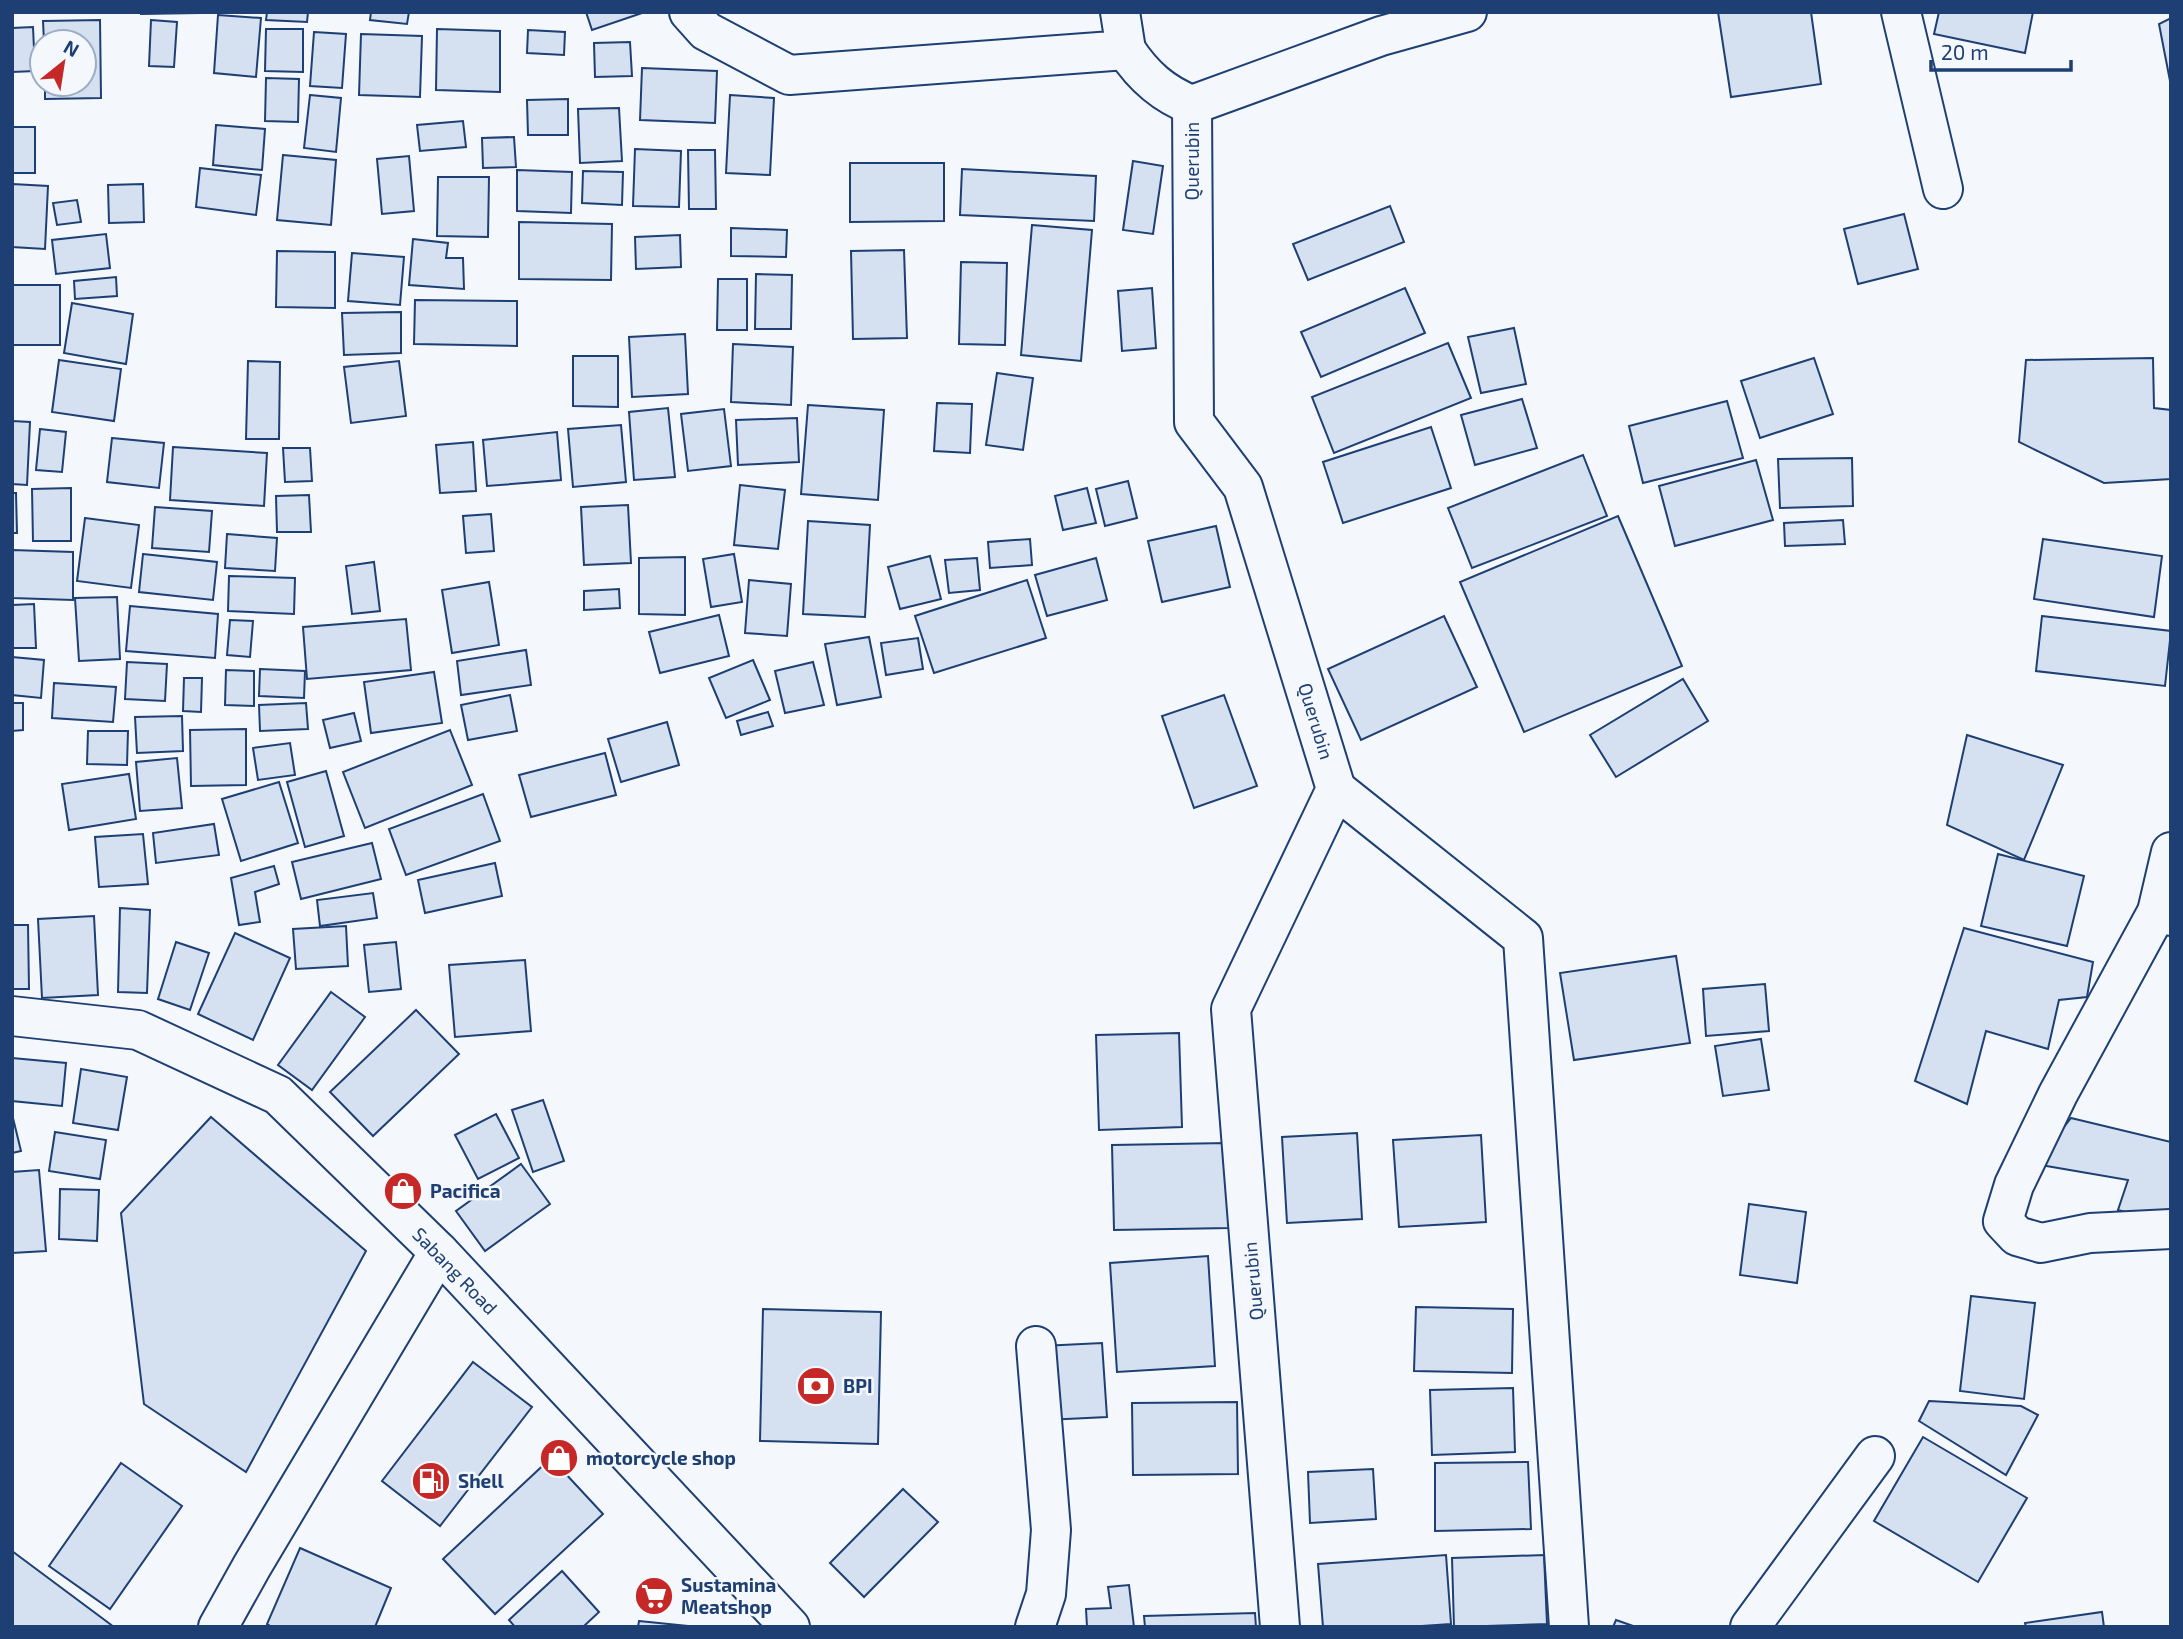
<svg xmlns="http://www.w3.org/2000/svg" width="2183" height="1639" viewBox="0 0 2183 1639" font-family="'Exo 2',sans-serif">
<rect width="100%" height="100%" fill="#f4f7fb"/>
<g fill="#d5e0f0" stroke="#1d3f73" stroke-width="2">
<polygon points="141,12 199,12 199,13 141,14"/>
<polygon points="267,12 308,12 307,22 266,20"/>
<polygon points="371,12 409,12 407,24 370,20"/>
<polygon points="586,12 641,12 642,13 592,30"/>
<polygon points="1718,12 1811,12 1821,84 1731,97"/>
<polygon points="1939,12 2033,12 2025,53 1934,34"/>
<polygon points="218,15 261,18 256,77 214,73"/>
<polygon points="2171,18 2171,86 2159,24"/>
<polygon points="100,20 101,98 45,99 45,84 84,84 84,42 44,42 43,21"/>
<polygon points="151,20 177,22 174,67 149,66"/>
<polygon points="33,27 35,71 12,72 12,28"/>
<polygon points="266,29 303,29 303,72 265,71"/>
<polygon points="437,29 500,31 500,92 436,90"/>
<polygon points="528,30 565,32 564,55 527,53"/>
<polygon points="314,32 346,34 342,88 310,86"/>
<polygon points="361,34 422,36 420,97 359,95"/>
<polygon points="630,42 632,76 595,77 594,43"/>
<polygon points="642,68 717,71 715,123 640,120"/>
<polygon points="266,78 299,79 298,122 265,121"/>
<polygon points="310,95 341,98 336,152 304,148"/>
<polygon points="730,95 774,98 770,175 726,173"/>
<polygon points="568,99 568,135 528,135 527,100"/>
<polygon points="619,108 622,161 580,163 578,109"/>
<polygon points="463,121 466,147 420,151 417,125"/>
<polygon points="216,125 265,129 262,170 213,165"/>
<rect x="12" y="127" width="23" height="46"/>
<polygon points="514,137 516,167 483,168 482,138"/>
<polygon points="635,149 681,151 679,207 633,206"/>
<polygon points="688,150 715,150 716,209 689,209"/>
<polygon points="283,155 336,160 331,225 277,220"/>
<polygon points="409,156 414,211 382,214 377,159"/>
<polygon points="1133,161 1163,166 1153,234 1123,230"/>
<polygon points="850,163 944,163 944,221 850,222"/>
<polygon points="200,168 261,175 256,215 196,207"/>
<polygon points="962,169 1096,176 1094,221 960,215"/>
<polygon points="517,170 572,172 571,213 517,211"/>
<polygon points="583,171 623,172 622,205 582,203"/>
<polygon points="438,177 489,177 488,237 437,236"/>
<polygon points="12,184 48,186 45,249 12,247"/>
<polygon points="143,184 144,222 109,223 108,185"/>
<polygon points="77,200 81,222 57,225 53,203"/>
<polygon points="1390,206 1404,242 1308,280 1293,244"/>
<polygon points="1904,214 1918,269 1858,284 1844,229"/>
<polygon points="519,222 612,224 611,280 519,279"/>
<polygon points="1032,225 1092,230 1081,361 1021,355"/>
<polygon points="731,228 787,230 786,257 731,256"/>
<polygon points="106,234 110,268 56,274 52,240"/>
<polygon points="680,235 681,267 636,269 635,237"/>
<polygon points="413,239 448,243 446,258 463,258 464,289 409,285"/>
<polygon points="904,250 907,338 853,339 851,251"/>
<polygon points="277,251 335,252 335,308 276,307"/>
<polygon points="352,253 404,257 400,305 348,301"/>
<polygon points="961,262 1007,263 1005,345 959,344"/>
<polygon points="756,274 792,275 791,329 755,329"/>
<polygon points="116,277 117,296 75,299 74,281"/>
<polygon points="718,279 747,279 747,330 717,330"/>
<rect x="12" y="285" width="48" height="60"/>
<polygon points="1152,288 1156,348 1122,351 1118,291"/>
<polygon points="1405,288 1425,333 1321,377 1301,332"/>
<polygon points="415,300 517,301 517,346 414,344"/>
<polygon points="72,303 133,314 126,364 64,353"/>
<polygon points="401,312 401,353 344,355 342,313"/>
<polygon points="1514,328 1526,384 1481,393 1468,337"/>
<polygon points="685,334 688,394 632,397 629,337"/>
<polygon points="1448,343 1471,398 1334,453 1312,397"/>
<polygon points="733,344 793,347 791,405 731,402"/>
<polygon points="573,356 618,356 618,407 573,406"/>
<polygon points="1814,358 1833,414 1760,438 1741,381"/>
<polygon points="2153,358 2154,408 2171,410 2171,479 2104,483 2019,442 2026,360"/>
<polygon points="59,360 121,369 114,421 52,412"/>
<polygon points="248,361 280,362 279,439 246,439"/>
<polygon points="399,361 406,416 351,423 344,367"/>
<polygon points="997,373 1033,378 1023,450 986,445"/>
<polygon points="1522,399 1537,448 1475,465 1461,415"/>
<polygon points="1727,401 1743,458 1643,483 1629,426"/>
<polygon points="937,403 972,404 970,453 934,451"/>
<polygon points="808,405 884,410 878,500 801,494"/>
<polygon points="668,408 675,477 634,480 629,412"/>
<polygon points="724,409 731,466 688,471 681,414"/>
<polygon points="797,418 799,462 738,465 736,420"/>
<polygon points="12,421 30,422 27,485 12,484"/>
<polygon points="621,425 626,482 573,487 568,429"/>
<polygon points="1431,427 1451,488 1343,523 1323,462"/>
<polygon points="40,429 66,432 62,472 36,470"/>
<polygon points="557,432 561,480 487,486 483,440"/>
<polygon points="112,438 164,443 159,488 107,482"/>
<polygon points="473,442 476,491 440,493 436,445"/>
<polygon points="173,447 267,453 264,506 170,500"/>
<polygon points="283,448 310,448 312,481 285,482"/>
<polygon points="1583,455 1607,516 1472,568 1448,508"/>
<polygon points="1852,458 1853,506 1780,508 1778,459"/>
<polygon points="1756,460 1773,520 1675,546 1659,486"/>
<polygon points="1128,481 1137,518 1105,526 1096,489"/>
<polygon points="740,485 785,490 778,549 734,545"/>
<polygon points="71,488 71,541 33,541 32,489"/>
<polygon points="1087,488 1096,523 1063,530 1055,496"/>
<polygon points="12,493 16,493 17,533 12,533"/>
<polygon points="309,495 311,532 277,532 276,496"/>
<polygon points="628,505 631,563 584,565 581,507"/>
<polygon points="155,507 212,511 209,552 152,548"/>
<polygon points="491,514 494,551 466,553 463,516"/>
<polygon points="1618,516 1682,666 1524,732 1460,582"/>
<polygon points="85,518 139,525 131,588 77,581"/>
<polygon points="1843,520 1845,544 1785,546 1784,523"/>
<polygon points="808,521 870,525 865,617 803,614"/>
<polygon points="1216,526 1230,587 1162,602 1148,541"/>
<polygon points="227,534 277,538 275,571 225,568"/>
<polygon points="1030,539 1032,565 990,568 988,542"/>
<polygon points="2043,539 2162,556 2154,617 2034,599"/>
<polygon points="12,550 73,552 73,600 12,598"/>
<polygon points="143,554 217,562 213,600 139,592"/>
<polygon points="734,554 742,602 711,607 703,559"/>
<polygon points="930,556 941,599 900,609 888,567"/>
<polygon points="685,557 685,615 639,614 639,558"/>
<polygon points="977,558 980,590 949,593 945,560"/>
<polygon points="1096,558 1107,600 1047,616 1035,575"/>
<polygon points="374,562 380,611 352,614 346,566"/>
<polygon points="229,576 295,578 294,614 228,611"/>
<polygon points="749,580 791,584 787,636 745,633"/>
<polygon points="1027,580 1046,638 934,673 915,616"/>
<polygon points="489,582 499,645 452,653 442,590"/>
<polygon points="619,589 620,608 584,610 584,591"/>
<polygon points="117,597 120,659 79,661 75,598"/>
<polygon points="34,604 36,648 12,648 12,605"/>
<polygon points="130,606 218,614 215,658 126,651"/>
<polygon points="719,615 729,656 660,673 649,632"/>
<polygon points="1444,616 1477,687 1361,740 1328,669"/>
<polygon points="2042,616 2171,631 2165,686 2036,671"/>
<polygon points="406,619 411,670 307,679 303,627"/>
<polygon points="230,620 253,621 250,657 227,655"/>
<polygon points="869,637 881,697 837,705 825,644"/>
<polygon points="918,638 923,669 886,675 881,643"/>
<polygon points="526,650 531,685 461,695 457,661"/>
<polygon points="12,657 44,660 41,698 12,695"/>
<polygon points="753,660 770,700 726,718 709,678"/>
<polygon points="127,662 167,664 165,701 125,699"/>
<polygon points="813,662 824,705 785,713 775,671"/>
<polygon points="260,669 305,671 304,698 259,696"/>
<polygon points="226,670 254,671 254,706 225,705"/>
<polygon points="434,672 442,723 371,733 364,682"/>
<polygon points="184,678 202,678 201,712 183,711"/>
<polygon points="1683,679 1708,721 1616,777 1590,735"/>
<polygon points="54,683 116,687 113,722 52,718"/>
<polygon points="510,695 517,731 468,740 461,705"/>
<polygon points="1224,695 1257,786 1194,808 1162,716"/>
<polygon points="12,703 23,703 23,730 12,731"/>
<polygon points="306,703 308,729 260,731 259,705"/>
<polygon points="768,712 773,726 741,735 737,721"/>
<polygon points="354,713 361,741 330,748 323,720"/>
<polygon points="182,716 183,751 137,753 135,717"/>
<polygon points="667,722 679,765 621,782 608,739"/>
<polygon points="246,729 246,785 191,786 190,730"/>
<polygon points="450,730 472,785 365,828 343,772"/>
<polygon points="88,731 128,731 127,765 87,764"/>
<polygon points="1967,735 2063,765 2024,860 1947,825"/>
<polygon points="290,743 295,775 258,780 253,748"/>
<polygon points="605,753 616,795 531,817 519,775"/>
<polygon points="177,758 182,808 140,811 136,762"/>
<polygon points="326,771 344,836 305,847 287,782"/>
<polygon points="129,774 136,819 69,830 62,784"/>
<polygon points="279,782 298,843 241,861 222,799"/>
<polygon points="483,794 500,841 406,875 389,829"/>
<polygon points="214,824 219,855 156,863 153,833"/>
<polygon points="143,834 148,884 99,887 95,837"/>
<polygon points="372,843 381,879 301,899 292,862"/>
<polygon points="1998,854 2084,876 2067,946 1981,926"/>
<polygon points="495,863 502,896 425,913 418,880"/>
<polygon points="274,866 279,884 255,892 260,922 239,925 231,878"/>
<polygon points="373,893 377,918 320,926 317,900"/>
<polygon points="120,908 150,910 147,993 118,992"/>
<polygon points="94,916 98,995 42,998 38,919"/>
<polygon points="12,925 28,925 29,989 12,989"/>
<polygon points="346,926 348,966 296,969 293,929"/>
<polygon points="1964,928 2093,962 2087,997 2059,1000 2048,1049 1986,1031 1967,1104 1915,1081"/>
<polygon points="235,933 290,958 253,1040 198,1014"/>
<polygon points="176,942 209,953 190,1010 158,999"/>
<polygon points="396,942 401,989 369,992 364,945"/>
<polygon points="1676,956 1690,1043 1574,1060 1560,973"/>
<polygon points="525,960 531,1031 455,1037 449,965"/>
<polygon points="1765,984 1769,1031 1706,1036 1703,989"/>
<polygon points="331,992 365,1017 312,1090 278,1065"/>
<polygon points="416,1010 459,1054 373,1136 330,1092"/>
<polygon points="1179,1033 1182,1127 1099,1130 1096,1035"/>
<polygon points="1761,1039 1769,1090 1723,1096 1715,1046"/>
<polygon points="12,1058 66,1063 62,1106 12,1101"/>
<polygon points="81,1069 127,1077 118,1130 73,1123"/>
<polygon points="543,1100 564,1161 533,1172 512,1110"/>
<polygon points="12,1114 21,1151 12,1153"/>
<polygon points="496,1114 519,1158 478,1179 455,1135"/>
<polygon points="211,1117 366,1251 246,1472 144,1404 121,1213"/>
<polygon points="2071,1118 2171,1142 2171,1225 2118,1210 2128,1180 2035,1164"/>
<polygon points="55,1132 106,1140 100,1179 49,1171"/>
<polygon points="1357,1133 1362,1219 1287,1223 1282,1137"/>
<polygon points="1481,1135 1486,1222 1399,1227 1393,1140"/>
<polygon points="1227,1143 1229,1228 1114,1230 1112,1145"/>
<polygon points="521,1164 550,1204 485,1251 456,1211"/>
<polygon points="39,1170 46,1251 12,1253 12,1172"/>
<polygon points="60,1189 99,1190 97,1241 59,1239"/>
<polygon points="1749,1204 1806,1212 1797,1283 1740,1275"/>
<polygon points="1208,1256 1215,1366 1117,1372 1110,1263"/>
<polygon points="1971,1296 2035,1303 2024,1399 1960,1391"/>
<polygon points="1416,1307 1513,1309 1512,1373 1414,1371"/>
<polygon points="763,1309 881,1312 878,1444 760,1441"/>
<polygon points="1102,1343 1107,1417 1046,1420 1042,1346"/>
<polygon points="473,1362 532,1407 440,1526 382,1481"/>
<polygon points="1513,1388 1515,1452 1432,1455 1430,1390"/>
<polygon points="1929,1401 2021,1406 2038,1415 2006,1475 1919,1421"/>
<polygon points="1237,1402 1238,1474 1133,1475 1132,1403"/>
<polygon points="1923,1437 2027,1498 1978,1582 1874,1521"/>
<polygon points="551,1458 603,1514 495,1614 443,1559"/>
<polygon points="1528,1462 1531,1529 1435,1531 1435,1463"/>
<polygon points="121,1463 182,1506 110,1609 49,1566"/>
<polygon points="1373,1469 1376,1519 1310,1523 1308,1472"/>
<polygon points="903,1489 938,1522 864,1597 830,1563"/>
<polygon points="300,1548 391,1588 375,1627 272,1627 267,1624"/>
<polygon points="12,1551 114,1627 12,1627"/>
<polygon points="1446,1555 1451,1624 1407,1627 1323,1627 1318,1564"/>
<polygon points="1544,1555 1547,1624 1454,1627 1452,1558"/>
<polygon points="562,1571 599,1612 583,1627 515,1627 509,1620"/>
<polygon points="1129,1585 1134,1627 1087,1627 1086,1609 1111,1608 1108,1587"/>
<polygon points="2102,1612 2104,1627 2026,1627 2025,1623"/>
<polygon points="1255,1613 1256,1627 1145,1627 1144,1616"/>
<polygon points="1616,1620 1636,1627 1613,1627"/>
<polygon points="639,1621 698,1627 638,1627"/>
</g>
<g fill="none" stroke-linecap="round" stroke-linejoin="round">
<g stroke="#1d3f73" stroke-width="42">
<g id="minor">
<polyline points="689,12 706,31 789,75 1126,50 1120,12"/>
<polyline points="1901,12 1943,189"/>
<path d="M 1126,50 C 1143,76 1163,94 1192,105"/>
<polyline points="1336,789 1523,938 1569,1627"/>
<polyline points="2171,852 2157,912 2171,916"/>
<polyline points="2157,912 2058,1094 2014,1185 2003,1221 2017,1236 2041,1243 2090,1233 2171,1229"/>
<polyline points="1035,1627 1046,1594 1051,1530 1036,1346"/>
<polyline points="1280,1627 1231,1009 1336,789 1243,487 1194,422 1192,105 1381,36 1467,12"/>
<polyline points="1750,1627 1875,1456"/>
</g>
</g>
<g stroke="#1d3f73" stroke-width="42">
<polyline id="tertiary" points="218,1627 252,1566 439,1252"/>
</g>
<g stroke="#1d3f73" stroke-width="42">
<polyline id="secondary" points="12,1016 138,1030 278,1095 439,1252 790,1627"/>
</g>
<use href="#minor" stroke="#f4f7fb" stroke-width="38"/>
<use href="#tertiary" stroke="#f4f7fb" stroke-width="38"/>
<use href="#secondary" stroke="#f4f7fb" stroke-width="38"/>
</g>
<defs>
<g id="shop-disc" transform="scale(2.0125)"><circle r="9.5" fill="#c62828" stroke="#f4f7fb"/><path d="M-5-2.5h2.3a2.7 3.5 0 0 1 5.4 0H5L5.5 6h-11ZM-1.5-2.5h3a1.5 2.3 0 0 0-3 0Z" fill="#fff"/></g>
<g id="bank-disc" transform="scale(2.0125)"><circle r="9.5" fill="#c62828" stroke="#f4f7fb"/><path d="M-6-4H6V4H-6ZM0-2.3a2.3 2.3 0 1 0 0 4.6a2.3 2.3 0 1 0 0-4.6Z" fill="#fff"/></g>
<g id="fuel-disc" transform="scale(2.0125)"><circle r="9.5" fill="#c62828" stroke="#f4f7fb"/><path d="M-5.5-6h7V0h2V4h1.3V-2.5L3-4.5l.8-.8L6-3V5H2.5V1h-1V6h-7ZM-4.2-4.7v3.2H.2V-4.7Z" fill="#fff"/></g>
<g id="supermarket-disc" transform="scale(2.0125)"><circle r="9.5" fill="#c62828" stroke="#f4f7fb"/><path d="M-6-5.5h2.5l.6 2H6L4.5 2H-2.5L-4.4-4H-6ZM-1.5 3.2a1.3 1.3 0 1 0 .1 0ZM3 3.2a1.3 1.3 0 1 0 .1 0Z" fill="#fff"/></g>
</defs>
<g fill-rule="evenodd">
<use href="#shop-disc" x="403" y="1191"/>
<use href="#bank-disc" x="816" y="1386"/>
<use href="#shop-disc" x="559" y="1458"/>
<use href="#fuel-disc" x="431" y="1481"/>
<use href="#supermarket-disc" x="654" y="1596"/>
</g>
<g text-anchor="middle" stroke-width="5" stroke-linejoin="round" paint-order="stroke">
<g font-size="19" fill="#1d3f73" stroke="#f4f7fb">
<text transform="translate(1192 161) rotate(-90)" y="7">Querubin</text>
<text transform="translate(1316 721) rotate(73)" y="7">Querubin</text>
<text transform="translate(455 1271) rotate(46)" y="7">Sabang Road</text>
<text transform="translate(1253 1281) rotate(-95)" y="7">Querubin</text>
</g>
<g font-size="19" font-weight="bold" fill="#1d3f73" stroke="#f4f7fb" text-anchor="start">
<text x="430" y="1198">Pacifica</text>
<text x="843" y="1393">BPI</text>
<text x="586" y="1465">motorcycle shop</text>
<text x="458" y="1488">Shell</text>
<text x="681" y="1592">Sustamina<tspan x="681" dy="22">Meatshop</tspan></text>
</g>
</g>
<rect width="2183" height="1639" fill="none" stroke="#1d3f73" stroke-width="28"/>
<g transform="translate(63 63) rotate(30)"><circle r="33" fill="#f4f7fb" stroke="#9eadc5" stroke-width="2"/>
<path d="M0-5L12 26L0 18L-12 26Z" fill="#c62828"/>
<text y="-10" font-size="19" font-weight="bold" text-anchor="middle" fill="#1d3f73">N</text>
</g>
<path d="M1931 60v10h140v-10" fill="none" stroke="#1d3f73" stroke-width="3.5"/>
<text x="1941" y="60" font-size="21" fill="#1d3f73" stroke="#f4f7fb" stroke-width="5" paint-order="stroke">20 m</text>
</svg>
